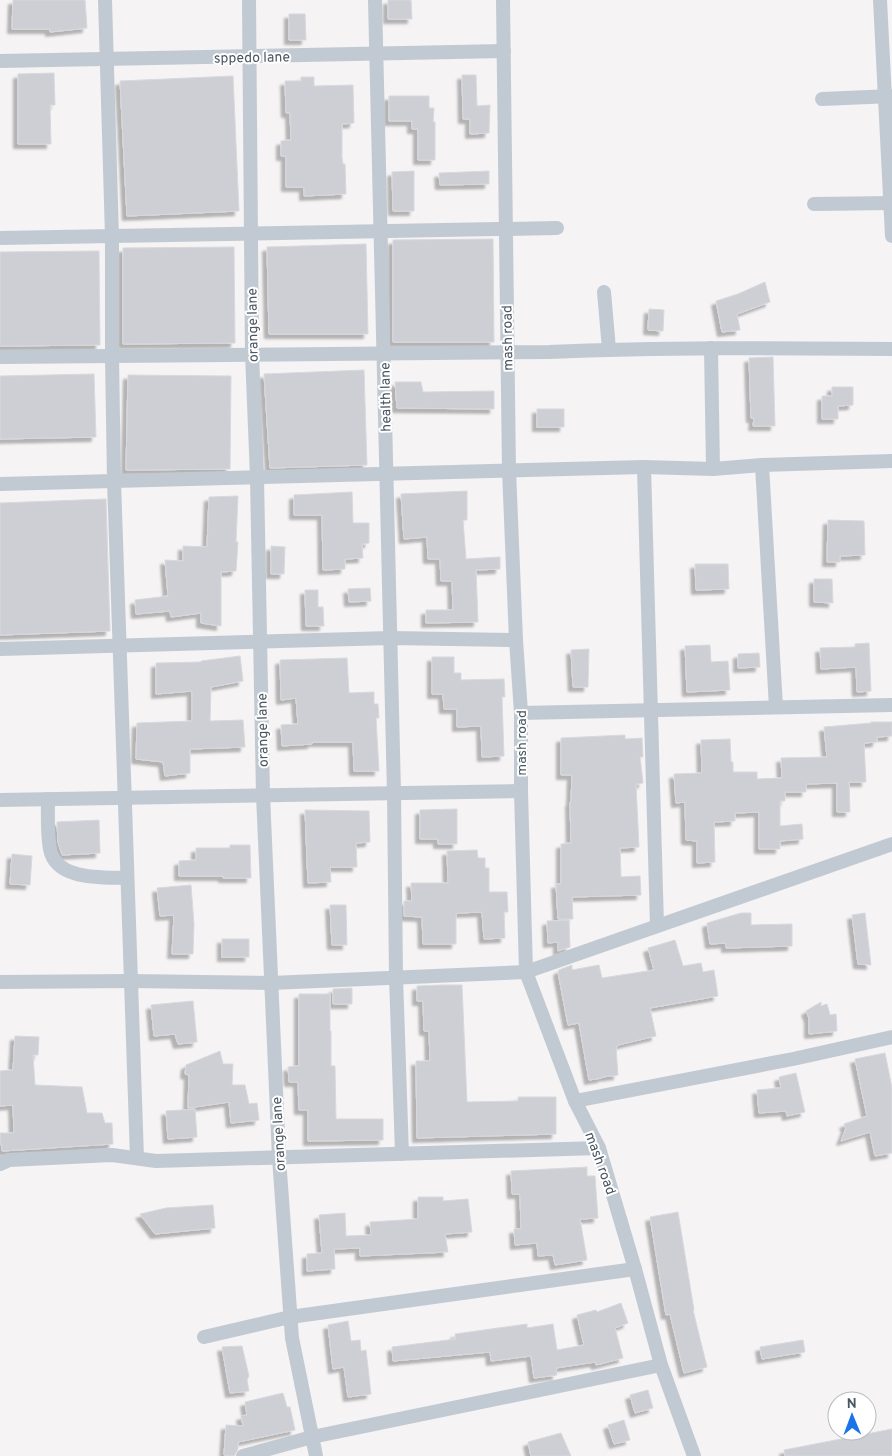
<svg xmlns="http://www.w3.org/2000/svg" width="892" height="1456" viewBox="0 0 892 1456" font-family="Overpass,sans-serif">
<defs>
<filter id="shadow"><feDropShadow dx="-4.5" dy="4.5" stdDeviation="1" flood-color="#0004"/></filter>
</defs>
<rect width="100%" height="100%" fill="#f5f3f3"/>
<g fill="#cdcfd5" stroke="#d7d9de" filter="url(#shadow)">
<polygon points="13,0 85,0 87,28 50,32 50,29 12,29"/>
<polygon points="388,0 411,0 412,19 388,19"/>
<polygon points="289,14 305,14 306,40 289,40"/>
<polygon points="54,73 55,105 50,105 51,144 18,144 18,74"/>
<polygon points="462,75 476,75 477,106 490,105 489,133 470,134 470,119 463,119"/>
<polygon points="233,76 239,211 127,216 120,81"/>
<polygon points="301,77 314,77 314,86 353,85 354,123 342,124 342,157 343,164 345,164 346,194 304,196 304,187 286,187 286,156 281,156 281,141 291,140 290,113 286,113 285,81 301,81"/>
<polygon points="389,96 429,96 429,108 434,108 433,122 435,122 435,160 418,160 418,129 412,129 412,121 389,121"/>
<polygon points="414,171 414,211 393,211 392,172"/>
<polygon points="489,171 489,184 440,185 439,173"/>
<polygon points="493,239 494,342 393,342 393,240"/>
<polygon points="366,244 368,334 269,334 267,247"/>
<polygon points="234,247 235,343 123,344 123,248"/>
<polygon points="99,251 100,345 0,346 0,252"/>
<polygon points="765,282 770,302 737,314 740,330 722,332 716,301 738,294"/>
<polygon points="649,309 664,310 663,331 648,330"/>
<polygon points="773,357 775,426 753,426 754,418 751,418 749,358"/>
<polygon points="364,370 367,465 270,468 264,374"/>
<polygon points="94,374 96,437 0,439 0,376"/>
<polygon points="128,375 231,376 230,469 126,470"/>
<polygon points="395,382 421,382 423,392 494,391 494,409 397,408"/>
<polygon points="832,387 853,387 853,405 838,406 838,419 822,419 822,396 832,396"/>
<rect x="537" y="409" width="27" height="18"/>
<polygon points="467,491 467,520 463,520 466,559 500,557 500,569 476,570 478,622 426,623 426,610 453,610 452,581 441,581 440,559 428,559 427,537 404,539 401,494"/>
<polygon points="352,492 353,523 369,523 369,543 362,544 363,558 345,559 345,569 323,570 322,515 294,515 294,495"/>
<polygon points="238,496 236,542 238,542 236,571 221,572 221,626 201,623 201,613 171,617 170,611 136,614 135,600 168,596 165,560 183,561 183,546 207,547 209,497"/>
<polygon points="106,499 110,631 0,635 0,503"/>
<polygon points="828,520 864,521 865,555 840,556 840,562 827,562"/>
<polygon points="271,546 285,547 284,574 271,574"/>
<polygon points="695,564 728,564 729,589 696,590"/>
<polygon points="814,579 832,579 833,603 814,602"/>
<polygon points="370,588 371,601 349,602 348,589"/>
<polygon points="305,590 318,590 318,607 323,607 324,626 306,626"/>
<polygon points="869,643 871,691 857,692 856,667 821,669 820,648 855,647 855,644"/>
<polygon points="710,645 711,662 728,661 730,690 687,692 685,646"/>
<polygon points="589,649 588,687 573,687 571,650"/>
<polygon points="759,653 760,667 738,668 738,654"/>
<polygon points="240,656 243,681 211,687 210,721 243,720 245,747 190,749 190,773 165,776 163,762 136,759 137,723 192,721 192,691 156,694 156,663 201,662 201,661"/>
<polygon points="432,657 454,657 454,673 461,673 461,680 504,679 505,697 502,697 504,756 482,757 481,726 457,727 457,709 444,709 443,694 432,694"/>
<polygon points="347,658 349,693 374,692 374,704 378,704 379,718 376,718 379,771 354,771 353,742 312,742 312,744 282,746 281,725 298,724 296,698 281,700 280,660"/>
<polygon points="871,722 892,722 892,736 877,737 877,742 864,743 866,782 849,782 850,812 837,812 837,783 806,784 806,792 785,792 785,801 780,801 780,826 802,824 803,839 780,841 780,849 759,849 759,812 735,813 735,821 714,822 715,862 697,863 697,841 686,840 685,802 676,803 674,774 702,773 701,740 730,739 731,762 733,762 733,772 757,772 757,779 782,778 781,758 827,757 824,727 871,723"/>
<polygon points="625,735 625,739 642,738 643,757 640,757 643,783 636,784 639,847 620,848 621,877 640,876 641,895 572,897 573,919 558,919 556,884 561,884 561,844 571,843 570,802 571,802 572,775 561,775 561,738"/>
<polygon points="457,809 457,844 438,844 438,839 420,839 420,810"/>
<polygon points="305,810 369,811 370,842 356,843 357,867 330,867 331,882 308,883"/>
<polygon points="99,820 100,853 62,855 58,842 57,822"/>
<polygon points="230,845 250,845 251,878 223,878 223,876 179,876 179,861 196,860 196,848 230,848"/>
<polygon points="477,850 478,858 485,858 485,868 489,868 489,892 507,892 508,912 504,912 505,938 484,939 482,912 458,913 456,914 456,944 423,944 422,917 404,916 404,901 412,901 411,883 448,883 447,851"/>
<polygon points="12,854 32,856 30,885 10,884"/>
<polygon points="191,885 194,924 193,954 172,954 174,915 160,916 157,888"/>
<polygon points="330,905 346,905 347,945 332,945"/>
<polygon points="741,913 751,913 751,925 792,924 792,946 726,948 726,943 710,944 707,923"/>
<polygon points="865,913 871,965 858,964 852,915"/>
<polygon points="569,920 570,947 558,951 558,942 548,943 547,921"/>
<rect x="222" y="939" width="27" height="18"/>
<polygon points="675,940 683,966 701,963 703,972 714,970 718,996 650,1008 656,1036 618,1045 618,1046 616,1047 618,1075 602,1077 602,1078 589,1080 579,1023 568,1025 558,972 559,970 572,965 572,970 599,965 602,978 654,970 648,948"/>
<polygon points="443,985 462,985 467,1102 518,1101 518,1097 556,1097 556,1134 417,1138 416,1061 430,1061 429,1031 424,1031 423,1001 417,1001 417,986"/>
<polygon points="352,988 352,1004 333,1004 333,989"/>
<polygon points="299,994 330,994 330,1031 331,1031 331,1066 335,1066 336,1119 383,1119 383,1140 308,1141 308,1110 299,1110 298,1082 289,1082 288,1067 299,1066"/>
<polygon points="193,1001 197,1042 178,1044 175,1034 154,1036 151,1005"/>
<polygon points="821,1002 821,1006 827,1004 830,1015 836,1014 837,1031 809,1034 809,1018 806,1011"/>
<polygon points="15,1036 39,1037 38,1055 33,1055 35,1085 82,1087 87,1113 102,1113 105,1123 112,1123 113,1144 2,1151 0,1133 14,1133 13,1105 0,1106 0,1071 13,1070"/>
<polygon points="220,1051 223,1064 233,1064 232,1085 245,1085 249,1104 257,1103 259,1120 231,1123 229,1102 188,1108 189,1075 185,1074 186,1065"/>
<polygon points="885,1053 892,1088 892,1153 875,1156 870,1132 841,1141 846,1128 844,1124 867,1116 855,1059"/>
<polygon points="796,1073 805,1112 787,1116 786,1111 759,1113 757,1090 781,1088 779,1077"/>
<polygon points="195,1109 197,1137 168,1139 166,1111"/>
<polygon points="587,1167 587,1176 595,1176 598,1218 580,1219 587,1260 555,1265 553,1255 538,1256 537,1243 515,1245 514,1229 521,1229 520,1194 512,1194 511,1171"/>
<polygon points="418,1197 443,1197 443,1201 468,1199 472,1232 445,1234 448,1252 360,1256 360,1248 334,1249 335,1269 307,1271 307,1254 322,1253 319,1215 345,1213 346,1236 371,1235 370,1222 418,1219"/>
<polygon points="213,1205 215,1228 155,1234 140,1214 166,1208"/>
<polygon points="678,1212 694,1310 693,1310 707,1367 684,1373 670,1314 666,1315 650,1217"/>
<polygon points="621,1303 628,1323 615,1328 623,1358 596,1365 595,1362 556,1368 557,1375 534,1378 531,1356 491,1361 490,1352 393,1361 392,1347 456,1339 455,1334 527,1324 527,1328 553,1324 557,1350 584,1345 577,1315 596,1310 597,1312"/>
<polygon points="348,1321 351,1341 360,1340 361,1351 366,1350 371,1394 348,1397 344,1367 333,1369 328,1325"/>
<polygon points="803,1340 805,1352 762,1359 760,1347"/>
<polygon points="242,1346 249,1376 247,1380 249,1391 230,1393 222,1347"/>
<polygon points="648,1390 653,1408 635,1413 630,1395"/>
<polygon points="283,1393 287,1407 290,1407 295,1430 238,1442 238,1449 234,1456 224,1455 226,1425 243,1426 241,1416 247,1415 245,1402"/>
<polygon points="624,1420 630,1440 614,1444 608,1425"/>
<polygon points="892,1429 892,1456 785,1456 784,1450"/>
<polygon points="561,1433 571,1456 531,1456 528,1442"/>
</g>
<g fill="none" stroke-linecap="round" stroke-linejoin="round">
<g stroke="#c1cad2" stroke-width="14">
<polyline points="105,0 112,236 112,356 114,481 137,1158"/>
<polyline points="249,0 252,354 257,477 263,795 279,1158 292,1338 316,1456"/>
<polyline points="375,0 394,793 396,977 402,1154"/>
<polyline points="503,0 509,471 516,640 521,713 521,791 526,972 575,1101 599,1148 635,1269 661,1365 694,1456"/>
<polyline points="880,0 892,236"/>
<polyline points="0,61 504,51"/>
<polyline points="822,99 892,96"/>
<polyline points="814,204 892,203"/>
<polyline points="0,238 557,228"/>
<polyline points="604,292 609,349"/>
<polyline points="711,348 713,469"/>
<path d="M 0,357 L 549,352 C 663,347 778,348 892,349"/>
<polyline points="762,465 776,707"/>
<polyline points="644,467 657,926"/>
<polyline points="0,484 644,467 713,469 762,465 892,461"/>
<polyline points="0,649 391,638 516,640"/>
<polyline points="521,713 892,705"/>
<path d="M 48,799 C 48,815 47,833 50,849 C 56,881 103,877 127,878"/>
<polyline points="0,800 521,791"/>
<polyline points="0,982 131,981 271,983 526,972 892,844"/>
<polyline points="575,1101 793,1059 892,1037"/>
<polyline points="0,1164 9,1160 112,1155 156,1161 599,1148"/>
<polyline points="204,1337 290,1317 635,1269"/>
<polyline points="243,1456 312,1437 661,1365"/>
</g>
</g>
<g text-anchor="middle" stroke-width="4" stroke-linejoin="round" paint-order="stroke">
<g font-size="14" fill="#4a5661" stroke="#fff">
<text transform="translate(252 57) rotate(-1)" y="5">sppedo lane</text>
<text transform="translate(252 325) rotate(-91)" y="5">orange lane</text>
<text transform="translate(507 338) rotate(-91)" y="5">mash road</text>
<text transform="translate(385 397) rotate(-91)" y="5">health lane</text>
<text transform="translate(262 730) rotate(-91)" y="5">orange lane</text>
<text transform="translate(521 743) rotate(-90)" y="5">mash road</text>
<text transform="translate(278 1134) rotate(-93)" y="5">orange lane</text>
<text transform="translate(601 1163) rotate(70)" y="5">mash road</text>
</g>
</g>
<g transform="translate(852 1416) rotate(359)"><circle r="24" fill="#ffffff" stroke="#b7bbc0"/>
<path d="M0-4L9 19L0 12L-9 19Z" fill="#1a73e8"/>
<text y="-8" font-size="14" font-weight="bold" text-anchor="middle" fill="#4a5661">N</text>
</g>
</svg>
